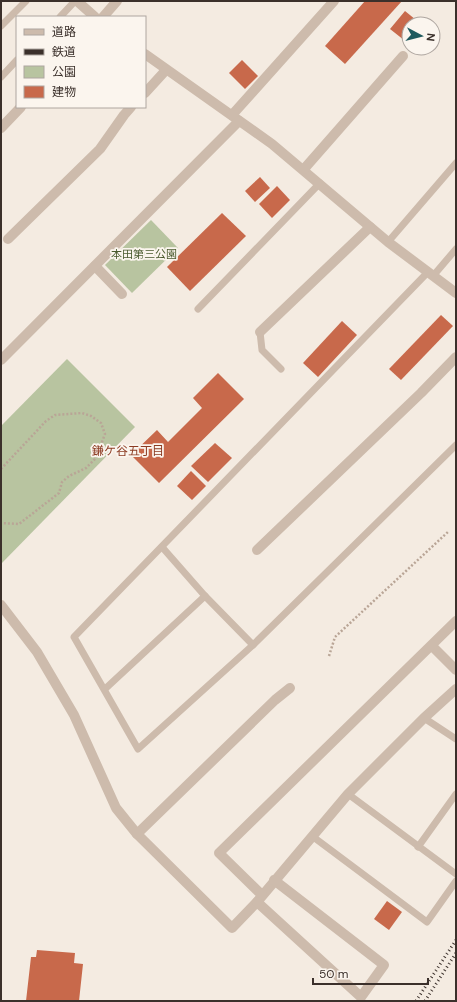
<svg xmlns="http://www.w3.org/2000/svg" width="457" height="1002" viewBox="0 0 457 1002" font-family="'DM Sans','Noto Sans JP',sans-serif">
<rect width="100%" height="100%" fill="#f4ebe1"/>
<g fill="#b8c4a0">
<polygon points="151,220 178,248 132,293 105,265"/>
<polygon points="67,359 135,427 1,564 1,426"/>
</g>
<g fill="#c8694b">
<polygon points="365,1 402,1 345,64 325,46"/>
<polygon points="405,11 421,24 409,24 409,44 390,29"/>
<polygon points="242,60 258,76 245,89 229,73"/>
<polygon points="260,177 270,188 255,202 245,191"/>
<polygon points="277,186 290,200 272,218 259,204"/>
<polygon points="222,213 246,236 190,291 167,267"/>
<polygon points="441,315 453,326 401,380 389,369"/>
<polygon points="342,321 357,335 318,377 303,363"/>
<polygon points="218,373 244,399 159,483 131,455 157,430 168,442 202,408 193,398"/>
<polygon points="215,443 232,458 208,482 191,466"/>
<polygon points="191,471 206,486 192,500 177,486"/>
<polygon points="387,901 402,912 389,930 374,919"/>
<polygon points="37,950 75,953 74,963 83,964 79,1001 26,1001 31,957 36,957"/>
</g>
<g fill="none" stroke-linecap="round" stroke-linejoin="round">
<g stroke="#b9a596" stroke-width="2.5" stroke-dasharray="2 2" stroke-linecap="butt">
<polyline points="1,469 46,421 55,415 82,413 91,416 101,423 105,434 96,458 86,468 69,476 62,482 59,493 19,524 1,523"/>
<polyline points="329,656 335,637 449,531"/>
</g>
<g stroke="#cdbbac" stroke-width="7">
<polyline points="60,17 75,1"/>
<polyline points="1,26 26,1"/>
<polyline points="1,77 17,60"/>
<polyline points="388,242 456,163"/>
<polyline points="428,272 74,637 138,749 253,645 456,445"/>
<polyline points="433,276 456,249"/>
<polyline points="198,309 320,183"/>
<polyline points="260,332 262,350 281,369"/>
<polyline points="162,547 205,596 253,645"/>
<polyline points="105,689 205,596"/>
<polyline points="424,718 456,739"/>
<polyline points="348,794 456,874"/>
<polyline points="312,836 427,922 456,881"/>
<polyline points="418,847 456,794"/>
</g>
<g stroke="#cdbbac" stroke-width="10">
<polyline points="77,1 95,17"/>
<polyline points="103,17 117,1"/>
<polyline points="145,54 272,144 388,242 456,293"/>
<polyline points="145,93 166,70"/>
<polyline points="232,115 334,1"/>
<polyline points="1,128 21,107"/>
<polyline points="304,169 403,56"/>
<polyline points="8,239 100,149 124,115 131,107"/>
<polyline points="95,266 122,294"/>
<polyline points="260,332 370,227"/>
<polyline points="1,360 239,121"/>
<polyline points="257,550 421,393 456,357"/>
<polyline points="1,605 37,652 74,715 116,808 137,834 232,928 257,902 348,794 424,718 456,689"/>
<polyline points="432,646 456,670"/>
<polyline points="137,834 275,700 290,688"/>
<polyline points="262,895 219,853 456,621"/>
<polyline points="257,902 361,997 384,965 274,880"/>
</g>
<g stroke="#3b302b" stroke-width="3" stroke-dasharray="1 3" stroke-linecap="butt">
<polyline points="416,1001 456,940"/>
<polyline points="425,1001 456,953"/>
</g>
</g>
<g text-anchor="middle" stroke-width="3.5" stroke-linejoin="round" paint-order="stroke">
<g font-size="11" fill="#4a5a2e" stroke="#fbf5ee">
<text x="144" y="258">本田第三公園</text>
</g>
<g font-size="12" fill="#8c3b22" stroke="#fbf5ee">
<text x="128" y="455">鎌ケ谷五丁目</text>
</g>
</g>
<rect width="457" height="1002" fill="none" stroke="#3b302b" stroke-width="4"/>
<rect x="16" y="16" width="130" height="92" fill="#fbf5ee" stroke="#aea6a0"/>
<rect x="24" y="29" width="20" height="6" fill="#cdbbac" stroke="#aea6a0"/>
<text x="52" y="36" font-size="12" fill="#3b302b">道路</text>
<rect x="24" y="49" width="20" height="6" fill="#3b302b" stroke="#aea6a0"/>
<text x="52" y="56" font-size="12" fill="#3b302b">鉄道</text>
<rect x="24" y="66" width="20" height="12" fill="#b8c4a0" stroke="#aea6a0"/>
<text x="52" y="76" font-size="12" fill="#3b302b">公園</text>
<rect x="24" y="86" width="20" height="12" fill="#c8694b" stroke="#aea6a0"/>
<text x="52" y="96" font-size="12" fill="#3b302b">建物</text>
<g transform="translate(421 36) rotate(97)"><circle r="19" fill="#fbf5ee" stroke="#aea6a0"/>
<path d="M0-3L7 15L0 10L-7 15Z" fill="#1f5a5e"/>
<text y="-6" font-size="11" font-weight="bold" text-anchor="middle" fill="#3b302b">N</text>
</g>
<path d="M313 978v6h115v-6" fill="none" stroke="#3b302b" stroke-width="2"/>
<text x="319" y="978" font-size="12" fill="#3b302b" stroke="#fbf5ee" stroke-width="3" paint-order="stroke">50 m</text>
</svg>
